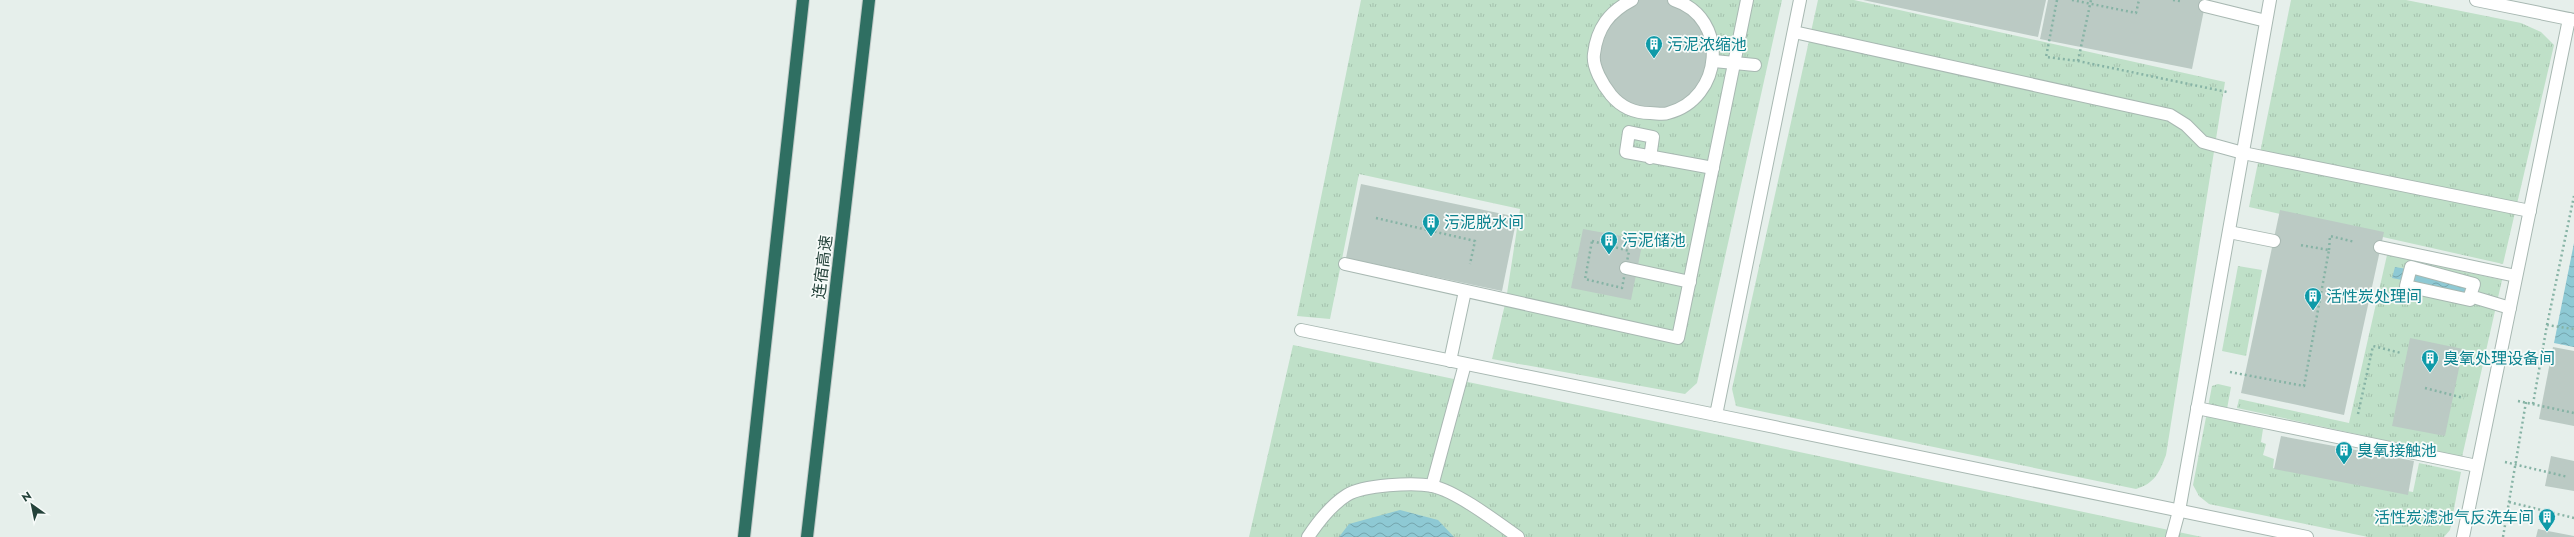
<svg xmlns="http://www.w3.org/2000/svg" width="2574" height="537" viewBox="0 0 2574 537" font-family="Jost,'Noto Sans SC',sans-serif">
<defs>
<pattern id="grass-tufts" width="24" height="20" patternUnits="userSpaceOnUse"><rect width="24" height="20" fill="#bfe0c8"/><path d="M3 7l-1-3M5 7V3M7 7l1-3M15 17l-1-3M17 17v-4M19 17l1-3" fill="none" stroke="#a4c1ad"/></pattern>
<pattern id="water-waves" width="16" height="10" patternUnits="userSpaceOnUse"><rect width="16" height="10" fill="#8ec9d4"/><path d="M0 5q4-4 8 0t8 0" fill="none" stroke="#74a5ad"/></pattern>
</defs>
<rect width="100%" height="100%" fill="#e6efeb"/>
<g fill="url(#grass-tufts)">
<polygon points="1361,0 1782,0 1697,383 1685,394 1492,359 1506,300 1520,209 1359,174 1330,319 1297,316"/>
<path d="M 1818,0 L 1854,0 L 2225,82 L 2166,455 C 2159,473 2155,483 2136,489 L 1736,406 L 1732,389 Z"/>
<polygon points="2291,0 2406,0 2521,23 2541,32 2554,45 2503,264 2249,207"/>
<polygon points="2387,255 2502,280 2462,457 2237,408 2239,399 2349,423"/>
<polygon points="2238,266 2262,270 2246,356 2222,351"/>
<polygon points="1293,345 2202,537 1249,537"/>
<polygon points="2218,384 2231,387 2225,420 2263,429 2261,442 2266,444 2263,455 2274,459 2273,468 2413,492 2419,463 2461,472 2450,530 2444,537 2368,537 2209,504 2199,496 2193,485 2212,386"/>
</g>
<g fill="url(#water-waves)">
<polygon points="2574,243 2574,347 2554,343"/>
<polygon points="2395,267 2477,281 2473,304 2400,287 2402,280 2392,278"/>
<polygon points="1400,510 1438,520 1454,537 1339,537 1349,524"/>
</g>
<g fill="#bbcac4">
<polygon points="1625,0 1681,0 1713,37 1701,94 1647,116 1610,100 1592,44"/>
<polygon points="1863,0 2046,0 2038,37"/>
<polygon points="2048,0 2206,0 2192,69 2040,39"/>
<polygon points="1361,184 1517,217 1502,291 1346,258"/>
<polygon points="2280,210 2384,232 2344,415 2241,393"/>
<polygon points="1583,229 1643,240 1631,300 1571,288"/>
<polygon points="2410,338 2463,349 2445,436 2392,426"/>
<polygon points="2553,347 2574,351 2574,426 2539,419"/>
<polygon points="2281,436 2414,461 2408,495 2274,469"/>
<polygon points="2551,456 2574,461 2574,491 2545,486"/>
<polygon points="2538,529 2574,536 2574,537 2536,537"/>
</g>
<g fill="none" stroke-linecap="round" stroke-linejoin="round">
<g stroke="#a8b8b2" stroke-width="14">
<g id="minor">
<path d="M 1632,0 C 1609,12 1597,28 1594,54 C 1592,67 1603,85 1611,95 C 1621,107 1634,113 1650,113 C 1656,113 1663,115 1668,113 C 1723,99 1730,18 1674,0"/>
<polyline points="2476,0 2574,20"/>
<polyline points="2205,6 2266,21"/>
<polyline points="1794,32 2170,115 2186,125 2203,142 2243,153 2530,211"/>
<polyline points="1714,61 1755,65"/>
<polyline points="1650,158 1653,137 1629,132 1626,152 1713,168"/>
<polyline points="2229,232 2274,241"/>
<polyline points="2380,247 2516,276"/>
<polyline points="1345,264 1678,338 1747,0"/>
<polyline points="1626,268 1690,282"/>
<polyline points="2470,296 2470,300 2406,286 2411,267 2474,284 2470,296 2510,308"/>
<polyline points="1301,330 1716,415 1800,0"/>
<polyline points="1450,361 1465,291"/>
<polyline points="2197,408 2477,466"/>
<polyline points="1716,415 2307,537"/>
<polyline points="1432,486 1465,364"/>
<path d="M 1308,537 C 1318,522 1331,505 1347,495 C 1363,485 1414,482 1432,486 C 1456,491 1497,522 1518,537"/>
<polyline points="2172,537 2179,511 2270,0"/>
<polyline points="2463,537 2569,19"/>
</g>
</g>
<g stroke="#c2cac8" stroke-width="14">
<g id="highway">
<polyline points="744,537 803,0"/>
<polyline points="807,537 869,0"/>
</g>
</g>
<g stroke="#86b3a5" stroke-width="2.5" stroke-dasharray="2 3" stroke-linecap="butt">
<polyline points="2057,0 2046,57 2078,61 2227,92"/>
<polyline points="2072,0 2136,13 2139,0"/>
<polyline points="2173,0 2180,1"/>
<polyline points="2078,61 2091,0"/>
<polyline points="1376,218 1475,241 1470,264"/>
<polygon points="1592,241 1629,251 1622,288 1585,279"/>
<polyline points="2329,250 2330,236 2355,242"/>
<polyline points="2547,325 2574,196"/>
<polyline points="2230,372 2304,386 2329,250 2300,245"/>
<polyline points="2425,388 2464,398"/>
<polyline points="2518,401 2574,413"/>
<polyline points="2533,404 2547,325 2574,329"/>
<polyline points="2358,414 2373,346 2401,353"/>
<polyline points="2505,462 2568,477"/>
<polyline points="2509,502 2574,518"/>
<polyline points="2503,537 2526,402"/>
</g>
<use href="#minor" stroke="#fff" stroke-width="12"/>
<use href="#highway" stroke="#2f6f62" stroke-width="12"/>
</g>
<defs>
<g id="building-pin" transform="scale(0.9)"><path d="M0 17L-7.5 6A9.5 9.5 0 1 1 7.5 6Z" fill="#0f9aa8" stroke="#f7fbf9"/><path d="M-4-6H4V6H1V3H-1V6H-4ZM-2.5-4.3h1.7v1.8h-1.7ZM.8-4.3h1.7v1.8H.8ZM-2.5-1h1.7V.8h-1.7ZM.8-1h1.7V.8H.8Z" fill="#fff"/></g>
</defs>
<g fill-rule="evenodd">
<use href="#building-pin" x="1654" y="44"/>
<use href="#building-pin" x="1431" y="222"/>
<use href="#building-pin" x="1609" y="240"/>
<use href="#building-pin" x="2313" y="296"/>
<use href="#building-pin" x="2430" y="358"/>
<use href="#building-pin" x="2344" y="450"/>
<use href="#building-pin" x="2547" y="517"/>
</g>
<g text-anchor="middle" stroke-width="3.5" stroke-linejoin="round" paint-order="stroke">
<g font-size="16" fill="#0d838f" stroke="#f7fbf9" text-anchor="start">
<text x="1667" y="50">污泥浓缩池</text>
<text x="1444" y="228">污泥脱水间</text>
<text x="1622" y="246">污泥储池</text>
<text x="2326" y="302">活性炭处理间</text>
<text x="2443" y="364">臭氧处理设备间</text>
<text x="2357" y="456">臭氧接触池</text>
<text x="2534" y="523" text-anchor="end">活性炭滤池气反洗车间</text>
</g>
<g font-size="16" fill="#24423a" stroke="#f7fbf9">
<text transform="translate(822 267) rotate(-83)" y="6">连宿高速</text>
</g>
</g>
<g transform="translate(32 505) rotate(327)" stroke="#f7fbf9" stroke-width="3" paint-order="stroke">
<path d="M0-3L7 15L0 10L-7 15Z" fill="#24423a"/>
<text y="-6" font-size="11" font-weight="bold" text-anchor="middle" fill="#24423a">N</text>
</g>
</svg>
